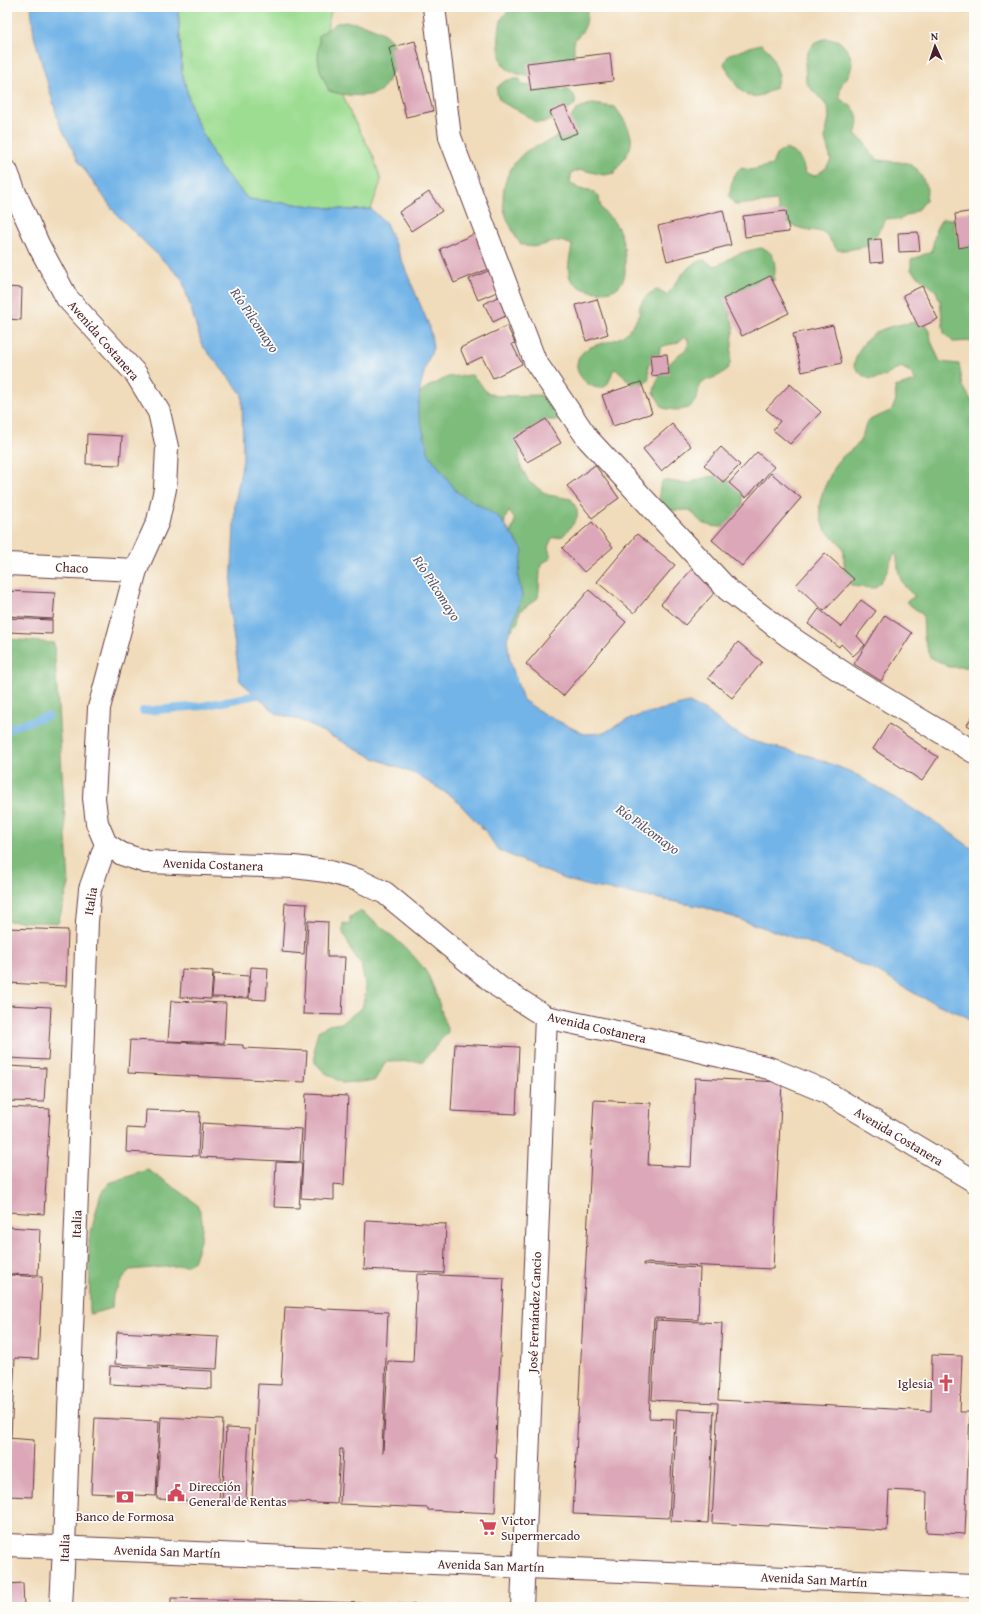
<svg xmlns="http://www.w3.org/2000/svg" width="981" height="1614" viewBox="0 0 981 1614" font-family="'Gentium Book Plus',serif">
<rect width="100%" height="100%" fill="#fdfcf7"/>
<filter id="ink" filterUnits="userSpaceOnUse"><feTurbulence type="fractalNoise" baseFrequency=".025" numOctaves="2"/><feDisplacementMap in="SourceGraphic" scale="8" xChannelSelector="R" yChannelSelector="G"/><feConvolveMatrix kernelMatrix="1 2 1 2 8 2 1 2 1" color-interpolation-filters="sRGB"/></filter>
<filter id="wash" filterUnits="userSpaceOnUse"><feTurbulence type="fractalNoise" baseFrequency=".012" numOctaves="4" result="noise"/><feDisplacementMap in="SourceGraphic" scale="16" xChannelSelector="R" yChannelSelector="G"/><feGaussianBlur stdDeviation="0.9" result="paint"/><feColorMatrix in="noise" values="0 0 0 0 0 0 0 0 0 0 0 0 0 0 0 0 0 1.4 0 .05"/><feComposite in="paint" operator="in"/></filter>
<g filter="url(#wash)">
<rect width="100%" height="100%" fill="#f0dbba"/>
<polygon fill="#9ddd92" stroke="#747e5e" points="178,7 332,7 325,37 328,58 351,115 373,155 381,181 371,209 350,210 248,199 219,166 193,114 182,72"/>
<g fill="#7ebc7c" stroke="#646e54">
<path d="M 523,7 L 587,7 C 587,23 587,29 574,40 L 574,63 C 562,67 543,75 532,76 C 525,77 509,72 504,66 C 497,58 497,23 504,15 C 509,9 516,9 523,7 Z"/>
<polygon points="948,7 974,7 974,12 957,12"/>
<path d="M 348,22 C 377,25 412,42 390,76 C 388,80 384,88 380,91 C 369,99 341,95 329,91 L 320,70 L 318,58 L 319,35 L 337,23 Z"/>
<path d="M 824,39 C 828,39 833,39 837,40 C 845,45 855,58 851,69 C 847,83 838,80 840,99 C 858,109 861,115 855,135 L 864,141 L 869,151 L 878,160 L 907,163 L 917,169 L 923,179 L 927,189 L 926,200 L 919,209 L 899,220 L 887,218 L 869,246 L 847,250 L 837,250 L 825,233 C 803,227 780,231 777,201 L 735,205 L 729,196 L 733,176 L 740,168 L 751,170 L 772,165 L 776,155 L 785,149 C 799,154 802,158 805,173 L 815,176 L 825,169 L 831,160 L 825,139 L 829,117 L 828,107 L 806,83 L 805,62 L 808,52 L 814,43 Z"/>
<path d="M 761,44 L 770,52 L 779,75 L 776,87 C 746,109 738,89 724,64 L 729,54 C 741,52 749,46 761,44 Z"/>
<path d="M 513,79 L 520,79 L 522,85 L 568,90 C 574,94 576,97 575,104 C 566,110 560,118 549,121 C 535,125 534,121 524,114 C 514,106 495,105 497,88 C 502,82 506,80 513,79 Z"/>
<path d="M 593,104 L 615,107 C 623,118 635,134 630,148 C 627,156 619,165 614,173 L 604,175 L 582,170 L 572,172 L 570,182 L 579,189 L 590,190 L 599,197 C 600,214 608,212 616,225 C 623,236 625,249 625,263 C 625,272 626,278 619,286 C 609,297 577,292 570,278 C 566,268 571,254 572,245 C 568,243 562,241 558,241 C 546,243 530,252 519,242 C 515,237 512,228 509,223 C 497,200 504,170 524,153 C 531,147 539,147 546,142 C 553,139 558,135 565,132 C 573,115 572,107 593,104 Z"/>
<polygon points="942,219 954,219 954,229 961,239 974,238 974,341 953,342 944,333 940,301 936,291 911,270 911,260 932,251 936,229"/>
<path d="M 761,248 C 776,251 776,266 774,280 L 770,285 L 729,300 L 730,316 L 734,326 L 730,364 C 724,378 710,377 699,384 C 698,409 685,413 663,408 L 654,393 C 655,377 666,367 677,356 C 680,353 685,351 687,348 C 689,345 688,342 688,339 L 683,337 C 678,347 668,342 660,348 C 660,357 655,360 648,365 C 650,379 650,380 639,388 C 627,385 625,372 614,369 C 611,374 610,384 604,387 C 593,392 575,376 577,364 C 581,341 609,346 624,335 C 629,331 636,321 639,315 C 640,313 639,312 639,309 C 641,300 649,292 657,290 L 667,295 C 677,283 687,262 704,260 L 714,266 C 720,265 723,262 729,259 C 738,253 750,250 761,248 Z"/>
<path d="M 923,322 L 930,331 L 931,341 L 940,362 L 959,364 L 963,386 L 974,405 L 974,665 L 971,667 L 949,667 L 930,657 L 924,637 L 923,615 L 906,602 L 915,596 C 897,583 899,571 896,551 C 887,565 889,575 875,588 C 850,587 845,588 844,560 C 844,557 844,551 843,548 C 838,538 827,536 823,526 C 816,506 821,493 830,476 C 832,471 834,466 837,462 C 843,455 857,447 861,439 C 865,431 863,427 870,420 C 873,418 887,413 892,410 L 896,400 L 895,387 L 916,381 L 910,372 L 901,367 C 882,378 868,388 854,365 C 862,329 891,324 923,322 Z"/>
<path d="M 472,375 L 480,383 L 486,392 L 497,396 L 544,395 L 562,400 L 565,411 L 560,420 L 543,420 L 519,441 L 519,463 L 529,482 L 548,495 L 571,499 C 584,517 575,521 563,536 L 552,538 L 548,547 L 551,558 L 541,564 C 539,575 540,586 538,598 L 520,611 L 518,622 L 511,631 L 501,634 L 508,541 L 515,520 L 509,511 L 505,519 L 504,531 L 488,546 L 380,415 L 411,402 L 427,387 L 438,382 L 448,377 Z"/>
<path d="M 715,476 L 730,481 L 736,480 C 747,492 743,517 729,525 C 722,529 708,526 701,522 C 697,519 694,514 690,510 C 684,510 677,511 670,510 C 656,508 658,489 663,480 L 688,484 L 703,478 Z"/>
<polygon points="7,639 54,643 69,884 58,923 7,921"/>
<path d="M 360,911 C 379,924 419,956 429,977 C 437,994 442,1014 448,1032 L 423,1061 L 386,1062 L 374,1081 L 342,1083 L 324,1072 L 315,1063 L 314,1047 L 318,1031 L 329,1025 L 341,1023 L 362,1008 L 366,990 L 361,964 L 351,950 L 343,932 L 343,923 L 350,925 L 350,917 Z"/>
<path d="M 148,1170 C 157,1176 193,1199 197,1205 C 208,1222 199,1245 193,1262 L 187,1265 L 129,1270 L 113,1294 L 112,1308 L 90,1314 L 89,1240 L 100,1196 L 109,1183 Z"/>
</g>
<polygon fill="#72b4e7" stroke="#5e6a89" points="31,7 178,7 182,72 193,114 219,166 248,199 350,210 371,209 386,223 430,328 433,348 425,368 420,389 418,411 429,454 457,492 499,517 523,550 518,577 522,596 507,639 510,661 523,700 544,714 584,734 604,733 624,721 644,714 689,703 708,712 728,728 749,740 813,757 854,773 941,826 974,850 974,1024 967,1017 919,996 878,972 818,946 703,907 589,886 564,879 498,850 486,832 453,797 415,774 374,758 300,720 277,714 240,681 230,612 235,503 243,460 242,394 202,345 182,279 116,214 79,162 59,123 34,36"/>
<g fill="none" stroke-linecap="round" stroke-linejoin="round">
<g stroke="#72b4e7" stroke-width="8">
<polyline points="143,711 202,706 267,693"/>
<polyline points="7,732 9,728 48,716"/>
</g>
</g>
<g id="blocks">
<g fill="#dca7b8">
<polygon points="415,41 433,111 406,117 389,48"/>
<polygon points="610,53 613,81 531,91 527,63"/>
<polygon points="565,106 577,133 561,139 550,112"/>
<polygon points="429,192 442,211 411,231 399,212"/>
<polygon points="723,210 731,245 667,261 658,226"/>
<polygon points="786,211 789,232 745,237 743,216"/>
<polygon points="974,211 974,245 959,248 955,214"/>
<polygon points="481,231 495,266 454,283 440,249"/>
<polygon points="918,232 920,251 899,252 898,233"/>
<polygon points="881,239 883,262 870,263 868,240"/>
<polygon points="495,268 504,289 478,300 469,279"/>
<polygon points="770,276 789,313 742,336 723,299"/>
<polygon points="922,286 938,319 919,328 903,295"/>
<polygon points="7,287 22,288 21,320 7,319"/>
<polygon points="505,293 514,312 493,322 484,304"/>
<polygon points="597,299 608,334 586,341 576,305"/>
<polygon points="833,325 842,363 802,372 793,334"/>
<polygon points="507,326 515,343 512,344 522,364 493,378 482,357 467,364 460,348"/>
<polygon points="667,354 669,374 652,376 650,355"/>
<polygon points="641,382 652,413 613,426 602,395"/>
<polygon points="790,384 821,412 790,444 773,430 780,421 766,409"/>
<polygon points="546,419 561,443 527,462 513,439"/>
<polygon points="672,424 691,446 661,471 643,449"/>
<polygon points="87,434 122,436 120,465 86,464"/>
<polygon points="721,447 740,465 723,482 704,465"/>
<polygon points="757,452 774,467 746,498 729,483"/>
<polygon points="595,465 619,498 592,518 567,486"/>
<polygon points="771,473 801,498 742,566 712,540"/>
<polygon points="592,522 613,547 584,572 562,548"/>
<polygon points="637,534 675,565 634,613 597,582"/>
<polygon points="825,553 854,579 824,611 796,585"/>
<polygon points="693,568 717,590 685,625 661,604"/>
<polygon points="589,590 626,622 563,696 526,664"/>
<polygon points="7,591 55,593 53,619 7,616"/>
<polygon points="861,600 876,611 857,636 865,645 853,656 841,644 839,647 808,624 819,609 842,627"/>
<polygon points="885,615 912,633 881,681 854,664"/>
<polygon points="7,618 52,620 52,634 7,632"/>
<polygon points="738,642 762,662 732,698 708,678"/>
<polygon points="974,713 974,729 967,725"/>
<polygon points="889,724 938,757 922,781 873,749"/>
<polygon points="285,903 307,904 304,954 282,952"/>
<polygon points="308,921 328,922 327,957 345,957 342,1015 303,1014"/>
<polygon points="7,928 68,930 66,986 7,983"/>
<polygon points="251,967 268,968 266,1000 249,999"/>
<polygon points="182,969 213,971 211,999 180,997"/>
<polygon points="214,974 249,976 248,998 212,997"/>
<polygon points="171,1001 226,1003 224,1043 168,1041"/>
<polygon points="7,1005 51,1007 48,1060 7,1058"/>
<polygon points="130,1040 243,1045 243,1048 307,1051 305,1082 128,1073"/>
<polygon points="455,1044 519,1047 516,1114 451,1111"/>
<polygon points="7,1066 46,1068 44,1102 7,1101"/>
<polygon points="695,1078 782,1082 773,1269 643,1263 643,1265 700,1268 698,1320 654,1318 649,1418 674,1419 669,1518 573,1514 594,1100 651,1103 648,1165 691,1167"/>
<polygon points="306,1094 348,1096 344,1185 334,1184 334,1200 301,1198"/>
<polygon points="7,1107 50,1109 44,1214 7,1212"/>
<polygon points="146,1110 200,1112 198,1156 126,1152 127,1128 145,1129"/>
<polygon points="202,1123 302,1129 300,1162 200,1157"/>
<polygon points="276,1162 302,1163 299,1208 274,1207"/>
<polygon points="366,1220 446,1224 444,1273 364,1269"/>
<polygon points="7,1227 40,1229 38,1275 7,1274"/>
<polygon points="417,1274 504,1278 495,1458 497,1458 495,1513 428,1510 428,1508 340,1504 343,1449 340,1449 337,1504 252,1500 258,1384 281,1385 285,1307 388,1312 382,1452 383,1452 388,1361 413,1362"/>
<polygon points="7,1275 42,1277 38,1359 15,1358 11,1437 7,1436"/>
<polygon points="656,1320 722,1323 718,1400 931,1411 932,1355 962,1356 960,1412 970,1412 965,1534 926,1532 927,1492 889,1490 887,1531 769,1524 768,1526 712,1523 718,1403 652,1400"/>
<polygon points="117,1332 219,1337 217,1369 115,1364"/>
<polygon points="110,1366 212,1371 212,1389 109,1384"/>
<polygon points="677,1409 714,1411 708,1523 671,1521"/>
<polygon points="161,1417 223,1420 219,1502 157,1499"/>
<polygon points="95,1418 159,1421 156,1496 91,1493"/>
<polygon points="226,1428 249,1429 246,1502 222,1501"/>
<polygon points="7,1438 34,1440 32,1497 7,1496"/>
<polygon points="23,1583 24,1607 7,1607 7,1584"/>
<polygon points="171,1598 297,1601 427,1605 427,1607 171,1607"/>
</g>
</g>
</g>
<g filter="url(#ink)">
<use href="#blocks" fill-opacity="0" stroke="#633b40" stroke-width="1"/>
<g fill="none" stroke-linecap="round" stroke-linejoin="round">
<g stroke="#633b40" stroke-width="24">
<g id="street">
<polyline points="434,7 450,137 535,361 588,439 728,590 787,635 851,678 974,752"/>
<polyline points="7,564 136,570"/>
<polyline points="61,1607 64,1547"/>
<polyline points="522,1607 546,1017"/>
</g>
</g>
<g stroke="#633b40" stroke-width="24">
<g id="secondary">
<polyline points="7,172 15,193 39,246 67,298 136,374 159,412 167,447 165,489 158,521 136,570 99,708 94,798 97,823 106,844 122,854 146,862 294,867 326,871 358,880 385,893 499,987 546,1017 663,1042 769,1068 824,1091 974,1181"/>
<polyline points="7,1545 974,1586"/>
<polyline points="64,1547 87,922 90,889 106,844"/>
</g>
</g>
<use href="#street" stroke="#fff" stroke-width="22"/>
<use href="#secondary" stroke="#fff" stroke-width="22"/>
</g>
</g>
<defs>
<g id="church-bare" transform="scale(1.38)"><path d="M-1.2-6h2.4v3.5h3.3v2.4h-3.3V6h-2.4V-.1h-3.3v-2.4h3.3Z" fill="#d1495b" stroke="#fdfcf7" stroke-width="2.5" paint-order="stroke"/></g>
<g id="civic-bare" transform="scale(1.38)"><path d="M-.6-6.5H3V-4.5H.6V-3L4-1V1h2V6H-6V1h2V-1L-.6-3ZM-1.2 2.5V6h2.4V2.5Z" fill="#d1495b" stroke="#fdfcf7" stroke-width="2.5" paint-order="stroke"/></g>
<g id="bank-bare" transform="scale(1.38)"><path d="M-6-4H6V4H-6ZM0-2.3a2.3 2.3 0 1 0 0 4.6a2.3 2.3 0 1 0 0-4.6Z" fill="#d1495b" stroke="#fdfcf7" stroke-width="2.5" paint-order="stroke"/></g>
<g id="supermarket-bare" transform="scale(1.38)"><path d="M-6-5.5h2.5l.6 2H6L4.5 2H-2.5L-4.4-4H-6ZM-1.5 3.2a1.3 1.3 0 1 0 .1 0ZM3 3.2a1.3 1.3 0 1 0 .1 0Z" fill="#d1495b" stroke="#fdfcf7" stroke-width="2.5" paint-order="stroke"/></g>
</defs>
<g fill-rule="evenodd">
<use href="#church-bare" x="946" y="1383"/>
<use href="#civic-bare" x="176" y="1493"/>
<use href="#bank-bare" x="125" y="1497"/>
<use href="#supermarket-bare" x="488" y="1527"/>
</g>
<g text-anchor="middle" stroke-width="3.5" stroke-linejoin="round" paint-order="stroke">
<g font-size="13" fill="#4a1f2b" stroke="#fdfcf7">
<text transform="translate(104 340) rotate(49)" y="5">Avenida Costanera</text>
<text transform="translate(72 567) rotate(3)" y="5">Chaco</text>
<text transform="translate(213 864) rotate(2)" y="5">Avenida Costanera</text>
<text transform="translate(90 901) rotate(-81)" y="5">Italia</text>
<text transform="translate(597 1027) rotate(13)" y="5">Avenida Costanera</text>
<text transform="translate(899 1136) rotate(31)" y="5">Avenida Costanera</text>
<text transform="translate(76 1224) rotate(-88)" y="5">Italia</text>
<text transform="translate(534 1312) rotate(-88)" y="5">José Fernández Cancio</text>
<text transform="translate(64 1548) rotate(-88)" y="5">Italia</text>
<text transform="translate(167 1551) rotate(2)" y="5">Avenida San Martín</text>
<text transform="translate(491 1565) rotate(2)" y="5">Avenida San Martín</text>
<text transform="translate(814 1579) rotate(3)" y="5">Avenida San Martín</text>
</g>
<g font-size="13" fill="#4a1f2b" stroke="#fdfcf7" text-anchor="start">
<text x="933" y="1388" text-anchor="end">Iglesia</text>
<text x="189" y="1491">Dirección<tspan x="189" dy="15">General de Rentas</tspan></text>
<text x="125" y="1521" text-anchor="middle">Banco de Formosa</text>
<text x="501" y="1525">Victor<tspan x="501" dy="15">Supermercado</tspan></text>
</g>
<g font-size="14" font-style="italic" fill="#58536d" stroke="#fdfcf7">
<text transform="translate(255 320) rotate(56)" y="5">Río Pilcomayo</text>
<text transform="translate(437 588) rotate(57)" y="5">Río Pilcomayo</text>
<text transform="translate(648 829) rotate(36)" y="5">Río Pilcomayo</text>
</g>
</g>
<rect width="981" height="1614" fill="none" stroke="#fdfcf7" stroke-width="24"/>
<g transform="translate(935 46) rotate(357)" stroke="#fdfcf7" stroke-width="3" paint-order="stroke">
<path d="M0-3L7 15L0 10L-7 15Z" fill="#4a1f2b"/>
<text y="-6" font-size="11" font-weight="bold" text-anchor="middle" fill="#4a1f2b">N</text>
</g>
</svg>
